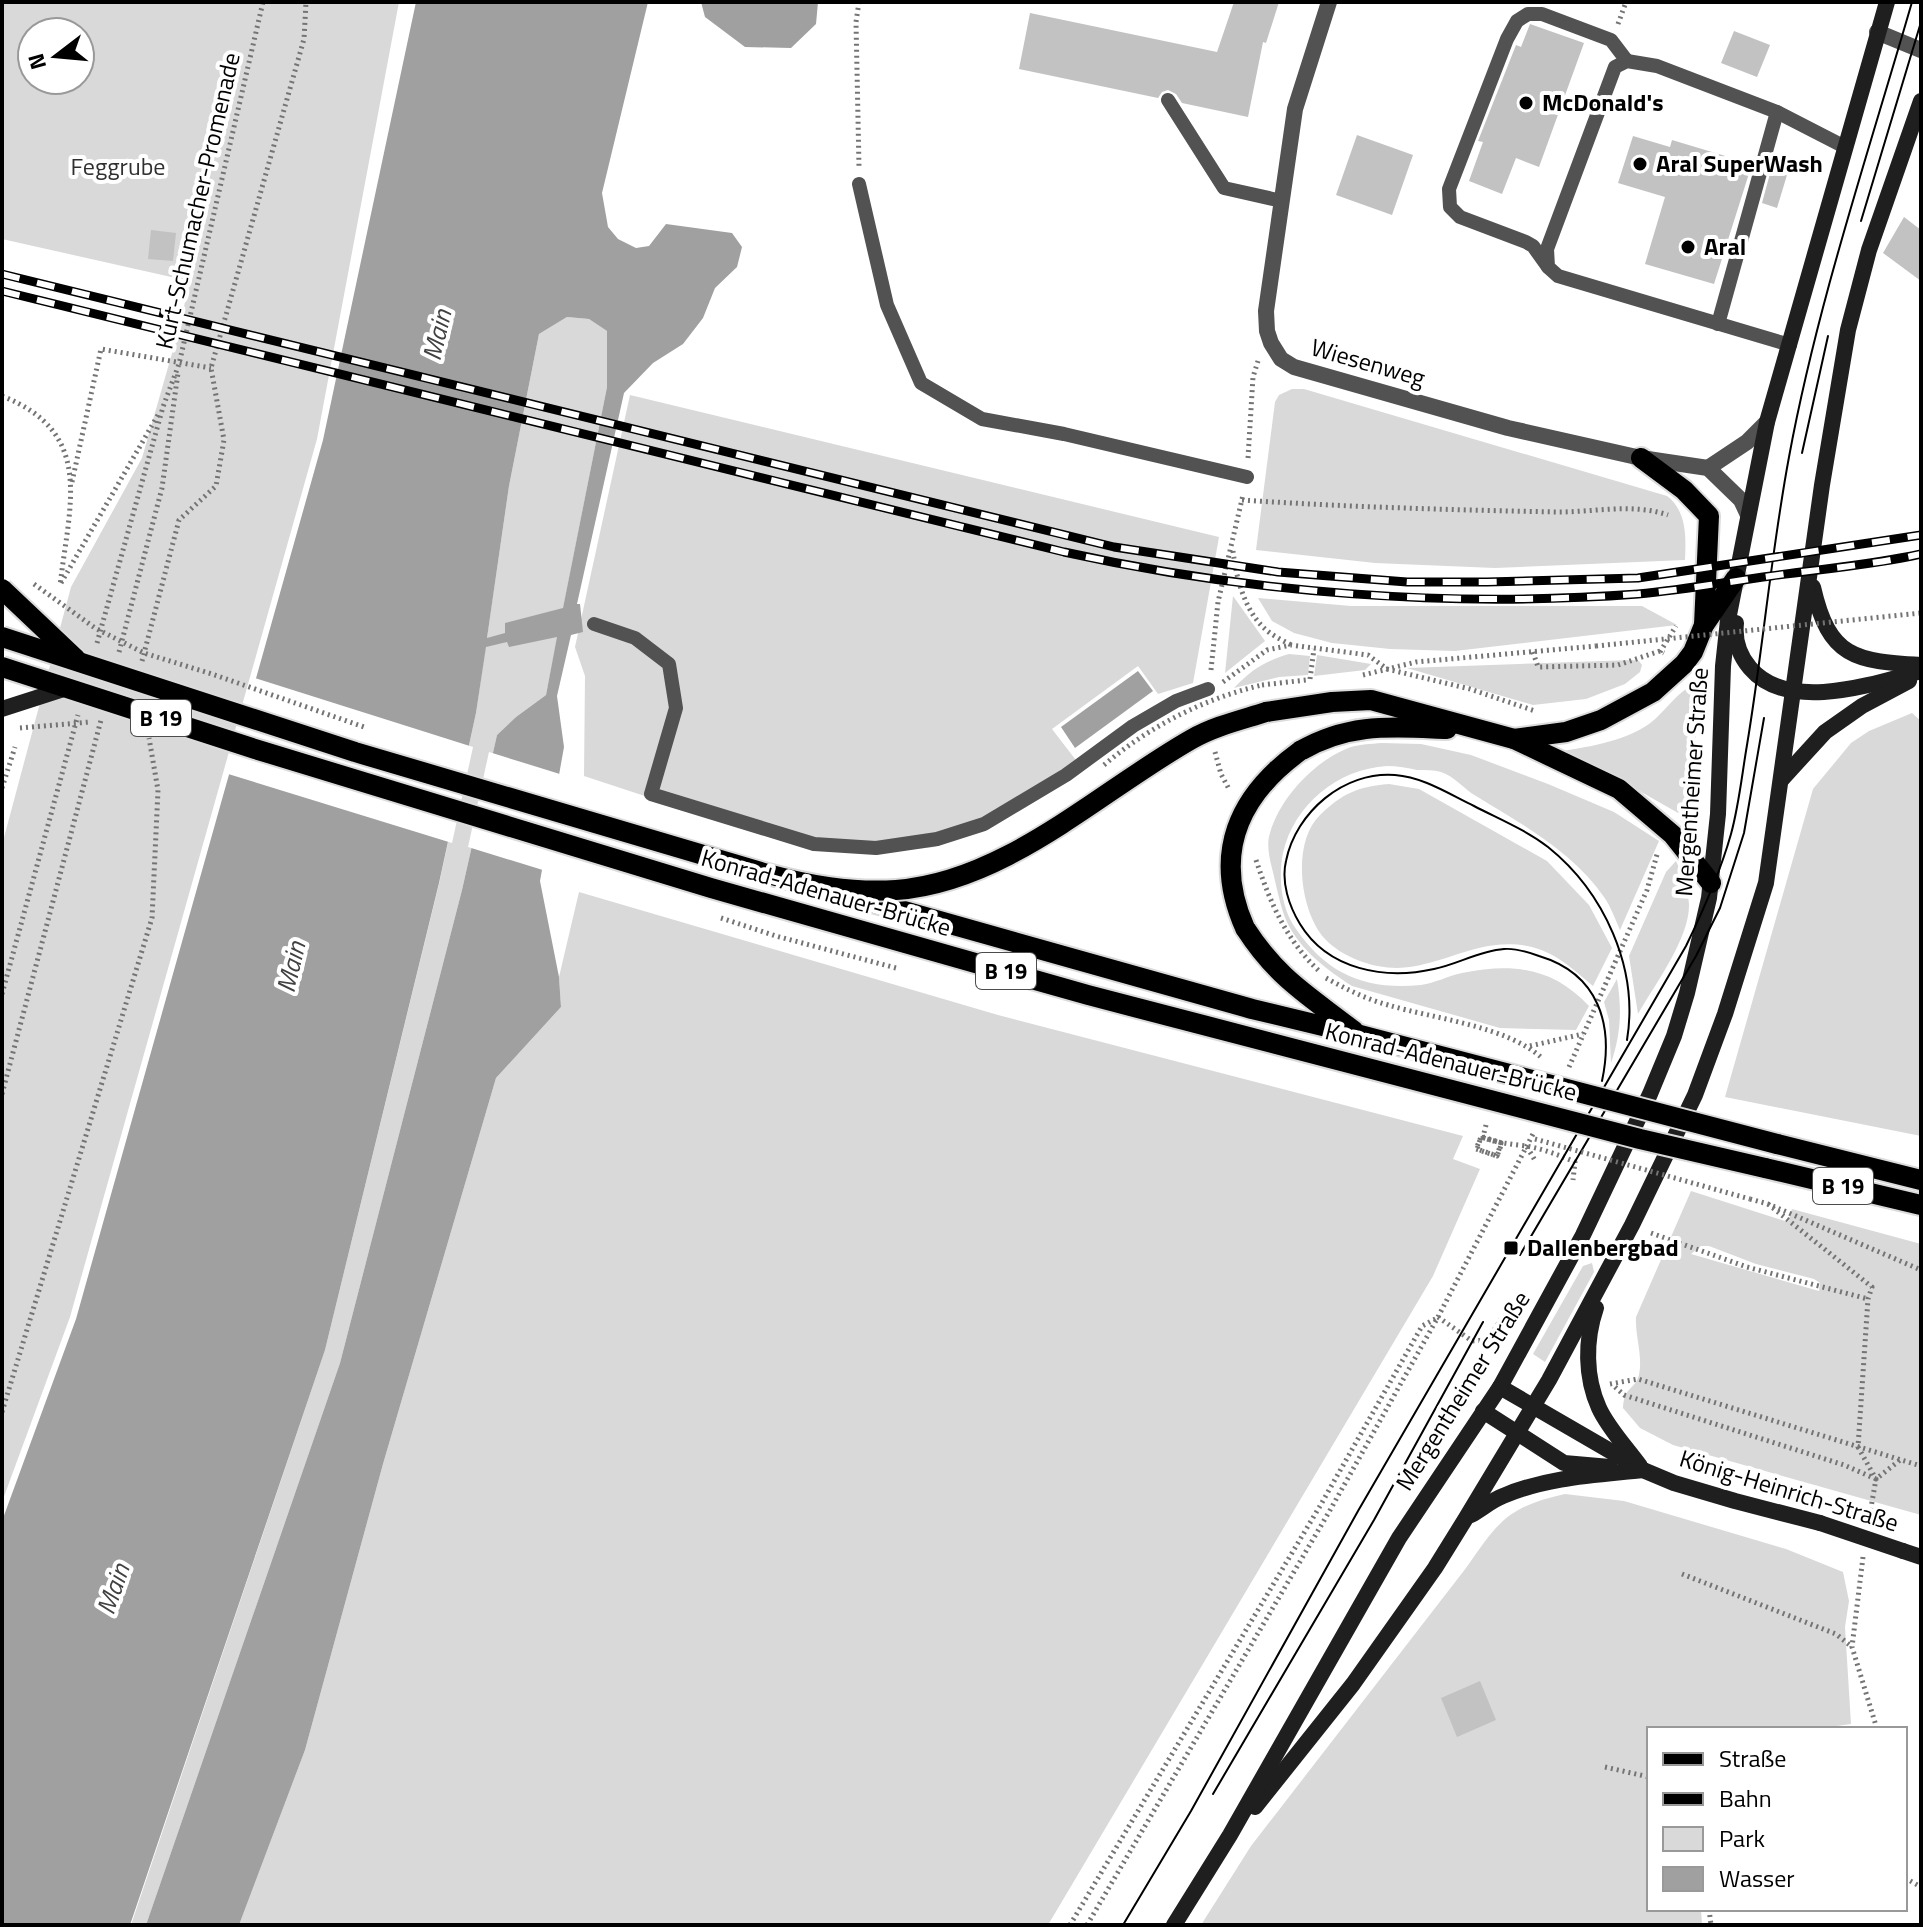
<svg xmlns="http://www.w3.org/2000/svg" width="1923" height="1927" viewBox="0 0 1923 1927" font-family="'Titillium Web',sans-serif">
<rect width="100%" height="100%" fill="#fff"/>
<g fill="#d9d9d9" fill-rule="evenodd">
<path d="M 2,2 L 399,2 L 317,439 L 70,1317 L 2,1502 L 2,845 L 71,587 L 142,458 L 181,322 L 189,281 L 2,239 ZM 32,32 L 80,32 L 80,80 L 32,80 Z"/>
<polygon points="567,317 589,319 607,331 607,387 546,695 516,717 497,735 462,890 340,1363 146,1925 131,1925 325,1350 439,884 476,713 509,486 539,334"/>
<path d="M 1292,389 L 1304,389 L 1667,496 C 1687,511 1686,538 1685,560 L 1495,568 L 1375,563 L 1256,550 L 1275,402 L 1279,395 Z"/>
<polygon points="630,395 1219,537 1193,683 1158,694 1138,666 1052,729 1082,768 987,829 935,847 878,853 772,838 584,776 585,676 575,647"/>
<polygon points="1233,596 1265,641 1225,673"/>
<polygon points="1258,598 1351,606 1642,606 1677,625 1455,651 1390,649 1332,643 1294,633 1272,621"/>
<path d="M 1289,654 L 1310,656 L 1308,675 L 1279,677 L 1234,688 C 1251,670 1265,661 1289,654 Z"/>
<polygon points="1317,655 1371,664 1365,670 1314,676"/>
<polygon points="1632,660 1639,661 1642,665 1640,672 1625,684 1586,699 1533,705 1407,668"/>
<path d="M 1690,686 L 1698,694 L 1692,801 L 1687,818 L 1620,780 L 1554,752 C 1584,748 1623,742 1649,724 C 1664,713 1672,698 1690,686 Z"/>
<polygon points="1912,713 1921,721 1921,1136 1725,1097 1813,789 1851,743 1869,731"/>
<path d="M 1382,743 L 1421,744 L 1471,755 L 1548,784 L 1614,812 L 1659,841 L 1620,930 C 1615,919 1611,907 1604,897 C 1572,851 1523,825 1476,796 C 1465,790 1454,776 1441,772 C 1434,770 1425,770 1417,770 C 1408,768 1397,766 1387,766 C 1337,769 1294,805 1283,853 C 1278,876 1281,909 1296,929 C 1328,975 1365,990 1421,985 C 1435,983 1448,976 1462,973 C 1513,963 1552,967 1589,1006 L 1576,1030 L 1500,1028 L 1352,986 C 1329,971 1304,953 1290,928 C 1282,914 1279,897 1275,881 C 1272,866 1265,848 1270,833 C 1280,798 1313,763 1346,749 C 1357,744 1371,744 1382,743 Z"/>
<path d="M 1389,784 L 1419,789 L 1547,861 L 1589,905 L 1612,948 L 1593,986 C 1573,969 1554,951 1527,946 C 1478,937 1443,967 1397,968 C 1372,968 1342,957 1325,939 C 1300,912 1291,843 1320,815 C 1343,793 1357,787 1389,784 Z"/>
<path d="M 1676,861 C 1682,874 1688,888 1689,904 C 1690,938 1655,984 1638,1014 L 1629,956 L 1666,872 Z"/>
<polygon points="579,892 998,1015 1463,1136 1453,1159 1480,1169 1433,1276 1048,1925 250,1925 245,1923 239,1925 305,1750 383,1464 496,1078 561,1007 559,977"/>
<path d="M 1617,979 C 1622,1009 1621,1034 1611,1063 L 1609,1020 L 1604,1002 Z"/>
<path d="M 1691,1191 L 1788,1222 L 1792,1209 L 1921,1244 L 1921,1515 L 1673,1445 L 1640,1428 L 1623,1408 C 1624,1386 1635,1390 1639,1375 C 1643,1355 1635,1337 1636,1317 ZM 1701,1246 L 1709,1246 L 1756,1264 L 1814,1279 L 1820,1283 L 1819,1291 L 1691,1254 Z"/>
<polygon points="1592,1263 1594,1272 1545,1362 1533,1354 1583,1266"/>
<path d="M 1565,1494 L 1624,1501 L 1786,1549 L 1843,1572 L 1849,1601 L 1845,1627 L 1851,1724 L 1816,1729 L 1649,1729 L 1649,1909 L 1701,1909 L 1702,1925 L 1201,1925 L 1251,1846 L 1466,1568 C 1499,1521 1507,1507 1565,1494 Z"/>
</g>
<g fill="#a0a0a0" fill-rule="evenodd">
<path d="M 416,2 L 648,2 L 602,193 L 608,227 L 618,239 L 636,248 L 649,246 L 666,224 L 732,233 L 742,247 L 737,267 L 715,288 L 703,318 L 683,344 L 653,363 L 624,393 L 577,604 L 580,604 L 583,632 L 571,635 L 557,696 L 564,747 L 540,881 L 559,977 L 561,1007 L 496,1078 L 383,1464 L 305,1750 L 239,1925 L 146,1925 L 340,1363 L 462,890 L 497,735 L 516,717 L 546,695 L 557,637 L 509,647 L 507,642 L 486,647 L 476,713 L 439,883 L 325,1350 L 130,1925 L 2,1925 L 2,1521 L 76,1319 L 323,440 ZM 567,317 L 589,319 L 607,331 L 607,387 L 563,608 L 505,623 L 505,633 L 487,638 L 509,486 L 539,334 Z"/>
<polygon points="701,2 818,2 816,24 791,48 745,47 705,17"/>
<polygon points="1138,671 1153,691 1075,748 1061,727"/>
</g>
<g fill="#fff">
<polygon points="252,677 473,747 452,843 225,773"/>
<polygon points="489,752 563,775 546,871 468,847"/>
</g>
<g fill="#c2c2c2">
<polygon points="1234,2 1279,2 1266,43 1263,42 1248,117 1182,103 1176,94 1168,90 1162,92 1158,98 1019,69 1030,13 1217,52"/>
<polygon points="1530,24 1584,43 1539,167 1516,158 1502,194 1469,181 1483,142 1478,141 1516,45 1521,47"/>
<polygon points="1734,31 1770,45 1757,77 1721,63"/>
<polygon points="1357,135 1413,155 1392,215 1336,195"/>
<polygon points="1633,136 1670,147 1672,140 1752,164 1714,284 1645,264 1665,197 1618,183"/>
<polygon points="1771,170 1787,175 1777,208 1762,203"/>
<polygon points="1904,217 1921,230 1921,281 1883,253"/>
<polygon points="151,230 176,233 173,261 148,259"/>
<polygon points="1480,1681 1496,1720 1457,1737 1441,1698"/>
</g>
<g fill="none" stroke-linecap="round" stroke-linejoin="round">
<g stroke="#dbdbdb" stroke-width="24">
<g id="primary">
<polyline points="1641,458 1684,490 1709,516 1704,625"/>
<polyline points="1266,712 1332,702 1371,700 1514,739 1619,789 1673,835 1711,883"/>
<polyline points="1514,739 1566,732 1601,720 1653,692 1684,664 1693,652 1704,625 1736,578"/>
<path d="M 1300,751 C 1350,722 1393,727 1447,729"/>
<polyline points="840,893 1252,1009 1360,1035"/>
<path d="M 1245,928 C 1278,979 1308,995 1354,1031"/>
<polyline points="1777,1144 1921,1180"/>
<polyline points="1765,1168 1921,1205"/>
</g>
</g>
<g stroke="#747474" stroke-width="5" stroke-dasharray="2 4" stroke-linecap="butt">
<polyline points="859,2 856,22 859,167"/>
<polyline points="1618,24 1626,2"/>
<path d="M 2,396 C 96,433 69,505 60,586"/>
<polyline points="1248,458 1253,377 1258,361"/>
<polyline points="72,482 101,349 211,368"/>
<path d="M 1242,500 C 1347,507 1453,510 1559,512 C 1595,512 1633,503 1668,515"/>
<path d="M 1233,551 C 1236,577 1244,609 1264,628 C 1271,635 1282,640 1291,645"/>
<polyline points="61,583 158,415"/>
<polyline points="97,643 163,407 179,364 263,2"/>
<polyline points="119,652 162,488 178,373"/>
<polyline points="1533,652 1538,667 1618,665 1660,651 1664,653"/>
<polyline points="1660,652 1676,626"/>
<polyline points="142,661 179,520 216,486 224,440 211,368 304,39 306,2"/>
<polyline points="1211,670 1218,602 1243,495"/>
<polyline points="1363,675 1416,662 1596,646"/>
<polyline points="1310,679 1314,649"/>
<polyline points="1223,682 1267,650 1291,645 1368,655 1387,669 1470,689 1535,711"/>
<polyline points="1262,685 1306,680"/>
<polyline points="1215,752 1221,774 1230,791"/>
<polyline points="2,788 15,747"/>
<path d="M 1256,860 C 1270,902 1286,940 1319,971"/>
<path d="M 1326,978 C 1346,989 1366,999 1388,1005 C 1435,1019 1508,1026 1543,1059"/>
<polyline points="2,994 78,715"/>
<polyline points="1530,1046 1583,1034"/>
<polyline points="1569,1067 1647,890 1658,851"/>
<polyline points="2,1094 101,720"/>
<path d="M 1486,1125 L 1483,1137 L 1502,1143 L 1497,1156 L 1476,1149 L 1481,1137 L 1501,1143 L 1497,1156 L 1477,1149 L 1481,1137 C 1497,1143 1510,1144 1526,1146 C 1543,1149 1559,1155 1575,1162 L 1573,1180"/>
<polyline points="1527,1147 1536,1162"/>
<polyline points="1750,1199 1768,1204 1921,1270"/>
<polyline points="1768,1204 1872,1287 1868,1299 1858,1447 1876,1479 1869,1519"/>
<polyline points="1651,1233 1747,1267 1868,1299"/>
<polyline points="1438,1317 1472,1341 1488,1340 1499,1348"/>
<polyline points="1488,1340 1501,1319"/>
<polyline points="1610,1384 1638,1379 1921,1466"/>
<polyline points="1615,1387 1624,1395 1844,1465 1876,1479 1900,1460"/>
<polyline points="2,1412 152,918 158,790 149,738"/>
<polyline points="1863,1557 1852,1647 1877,1729"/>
<polyline points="1682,1574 1836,1634 1851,1646"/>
<polyline points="1605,1767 1649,1777"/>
<polyline points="1905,1878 1921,1887"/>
<polyline points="1709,1909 1711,1925"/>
<polyline points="1070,1925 1320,1506 1422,1326 1437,1318"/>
<polyline points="1087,1925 1329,1512 1438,1317 1534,1132"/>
</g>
<g stroke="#525252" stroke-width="14">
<polyline points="1168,100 1224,188 1282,201"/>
<polyline points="859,184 887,305 921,383 982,419 1064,434 1247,477"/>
<polyline points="1548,267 1533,246 1526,242 1460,217 1450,207 1449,189 1507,39 1517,21 1528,14 1542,14 1611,40 1627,61"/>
<polyline points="1718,324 1777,112"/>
<polyline points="1790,345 1558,276 1548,267 1547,249 1615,67 1627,61 1657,66 1777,112 1845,147"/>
<polyline points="594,624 635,638 669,664 676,708 651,794 814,844 876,848 937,839 984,824 1066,775 1133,726 1176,701 1208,689"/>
</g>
<g stroke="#525252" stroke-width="16">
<polyline points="1329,2 1295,109 1266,311 1267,331 1271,343 1281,359 1294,367 1508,428 1641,458 1708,468 1741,500 1748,515"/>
<polyline points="1877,32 1921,50"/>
<polyline points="1708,468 1747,442 1767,422"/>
</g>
<g stroke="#1f1f1f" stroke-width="16">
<path d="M 1813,587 C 1829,658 1855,661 1921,665"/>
<path d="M 1736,623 C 1734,641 1739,655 1750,668 C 1788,713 1873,684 1921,671"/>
<polyline points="1782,779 1825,732 1862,706 1909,681"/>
<path d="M 1596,1308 C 1585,1340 1585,1377 1599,1408 C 1608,1428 1627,1448 1640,1466"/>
<polyline points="1500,1387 1643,1470 1674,1483 1735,1501 1820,1523"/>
<polyline points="1483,1411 1564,1463 1610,1467"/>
<path d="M 1471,1515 C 1482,1509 1492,1500 1503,1496 C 1547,1477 1597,1475 1643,1470"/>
<polyline points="1903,1551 1921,1557"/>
<polyline points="1255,1807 1353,1684 1435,1568 1466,1518 1549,1380 1632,1225 1695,1095 1725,1014 1766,883 1822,485 1848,330 1869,250 1921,101"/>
<polyline points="1174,1925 1230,1835 1399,1538 1500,1387 1583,1235 1650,1094 1674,1036 1687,993 1709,898 1718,814 1723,666 1728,620 1767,422 1887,2"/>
</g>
<use href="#primary" stroke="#000" stroke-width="20"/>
<g stroke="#000" stroke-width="2">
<polyline points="1861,221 1921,22"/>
<polyline points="1802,453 1828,336"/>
<path d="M 1602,1081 C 1614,1025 1599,974 1539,956 C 1528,952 1516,948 1504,949 C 1479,951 1458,964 1434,969 C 1385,980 1328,970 1300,924 C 1289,906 1281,882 1286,861 C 1296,812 1344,771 1395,775 C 1423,777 1449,794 1474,806 C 1499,819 1526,830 1548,847 C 1604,892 1639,968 1627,1040"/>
<polyline points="1520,1255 1696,956 1720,908 1744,833 1764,718"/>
<polyline points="1213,1794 1374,1520 1483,1322"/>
<path d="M 1123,1925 L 1191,1811 L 1358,1511 L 1686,946 C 1704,909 1720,873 1731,834 C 1739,805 1742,774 1747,745 C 1763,649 1771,553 1789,457 C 1817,305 1869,151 1912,2"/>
</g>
<g stroke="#000" stroke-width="9">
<g id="rail">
<polyline points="2,274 1114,547 1278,572 1407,582 1487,582 1638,578 1921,535"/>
<path d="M 2,291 L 1064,552 C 1249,593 1449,608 1638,594 C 1682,590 1727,582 1771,576 C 1821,569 1872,565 1921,554"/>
</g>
</g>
<use href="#rail" stroke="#fff" stroke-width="6" stroke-dasharray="18" stroke-linecap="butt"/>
<g stroke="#dbdbdb" stroke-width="24" stroke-linecap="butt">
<g id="primary-bridge">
<polyline points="2,589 76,659"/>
<path d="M 2,637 L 355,752 L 764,873 C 808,885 850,893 896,890 C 1006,882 1100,791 1192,739 C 1215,726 1241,720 1266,712"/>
<polyline points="2,667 255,749 711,888 1088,995 1640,1139 1765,1168"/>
<path d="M 1245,928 C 1212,854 1238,796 1300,751"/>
<polyline points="1360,1035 1777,1144"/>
</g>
</g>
<g stroke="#747474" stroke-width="5" stroke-dasharray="2 4" stroke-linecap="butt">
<polyline points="34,584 95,628 144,653 212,674 364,727"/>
<polyline points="1596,646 1921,613"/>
<polyline points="20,728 90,722"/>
<path d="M 1104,765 C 1150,726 1203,699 1262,685"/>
<polyline points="721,918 776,936 896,968"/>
<polyline points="1535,1139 1750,1199"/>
</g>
<g stroke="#1f1f1f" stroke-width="16">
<polyline points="2,709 67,688"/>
<polyline points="1820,1523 1903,1551"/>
</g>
<use href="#primary-bridge" stroke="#000" stroke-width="20"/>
</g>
<g fill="#000" stroke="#fff" stroke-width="3">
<circle cx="1526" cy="103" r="8"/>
<circle cx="1640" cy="164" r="8"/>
<circle cx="1688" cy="247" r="8"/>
<rect x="1503" y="1240" width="16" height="16" rx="4"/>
</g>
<g text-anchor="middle" stroke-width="8" stroke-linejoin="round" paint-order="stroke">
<g fill="#fff" stroke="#4c4c4c" stroke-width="2">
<rect x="131" y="700" width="60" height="36" rx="6"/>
<rect x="976" y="953" width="60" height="36" rx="6"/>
<rect x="1813" y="1168" width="60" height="36" rx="6"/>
</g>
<g font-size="22" font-weight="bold" fill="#000">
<text x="161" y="726">B 19</text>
<text x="1006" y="979">B 19</text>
<text x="1843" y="1194">B 19</text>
</g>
<g font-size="24" font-weight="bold" fill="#000" stroke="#fff" text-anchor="start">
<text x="1542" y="111">McDonald's</text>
<text x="1656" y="172">Aral SuperWash</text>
<text x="1704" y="255">Aral</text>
<text x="1527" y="1256">Dallenbergbad</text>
</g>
<g font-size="24" fill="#303030" stroke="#fff">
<text x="118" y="175">Feggrube</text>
</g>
<g font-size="24" fill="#000" stroke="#fff">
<text transform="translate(198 201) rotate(-77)" y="8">Kurt-Schumacher-Promenade</text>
<text transform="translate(1368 363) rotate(16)" y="8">Wiesenweg</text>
<text transform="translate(1692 782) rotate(-86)" y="8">Mergentheimer Straße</text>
<text transform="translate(826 893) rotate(16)" y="8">Konrad-Adenauer-Brücke</text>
<text transform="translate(1451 1062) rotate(14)" y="8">Konrad-Adenauer-Brücke</text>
<text transform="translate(1463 1391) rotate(-58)" y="8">Mergentheimer Straße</text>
<text transform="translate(1789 1491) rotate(17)" y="8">König-Heinrich-Straße</text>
</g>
<g font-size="26" font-style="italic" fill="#414141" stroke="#fff">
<text transform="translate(437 335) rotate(-77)" y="9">Main</text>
<text transform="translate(291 967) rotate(-77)" y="9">Main</text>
<text transform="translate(113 1589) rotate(-71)" y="9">Main</text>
</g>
</g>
<rect width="1923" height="1927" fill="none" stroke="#000000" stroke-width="8"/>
<rect x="1647" y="1727" width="260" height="184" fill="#ffffff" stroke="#999999" stroke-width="2"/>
<rect x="1663" y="1753" width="40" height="12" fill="#000000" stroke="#999999" stroke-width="2"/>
<text x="1719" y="1767" font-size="24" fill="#000000">Straße</text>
<rect x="1663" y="1793" width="40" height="12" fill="#000000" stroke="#999999" stroke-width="2"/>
<text x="1719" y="1807" font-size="24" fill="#000000">Bahn</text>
<rect x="1663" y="1827" width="40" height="24" fill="#d9d9d9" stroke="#999999" stroke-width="2"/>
<text x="1719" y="1847" font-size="24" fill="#000000">Park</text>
<rect x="1663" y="1867" width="40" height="24" fill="#a0a0a0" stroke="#999999" stroke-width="2"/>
<text x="1719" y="1887" font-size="24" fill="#000000">Wasser</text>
<g transform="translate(56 56) rotate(254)"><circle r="38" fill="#ffffff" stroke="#999999" stroke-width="2"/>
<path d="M0-6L14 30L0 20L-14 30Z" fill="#000000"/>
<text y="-12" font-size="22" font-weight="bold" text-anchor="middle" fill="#000000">N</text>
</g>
</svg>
